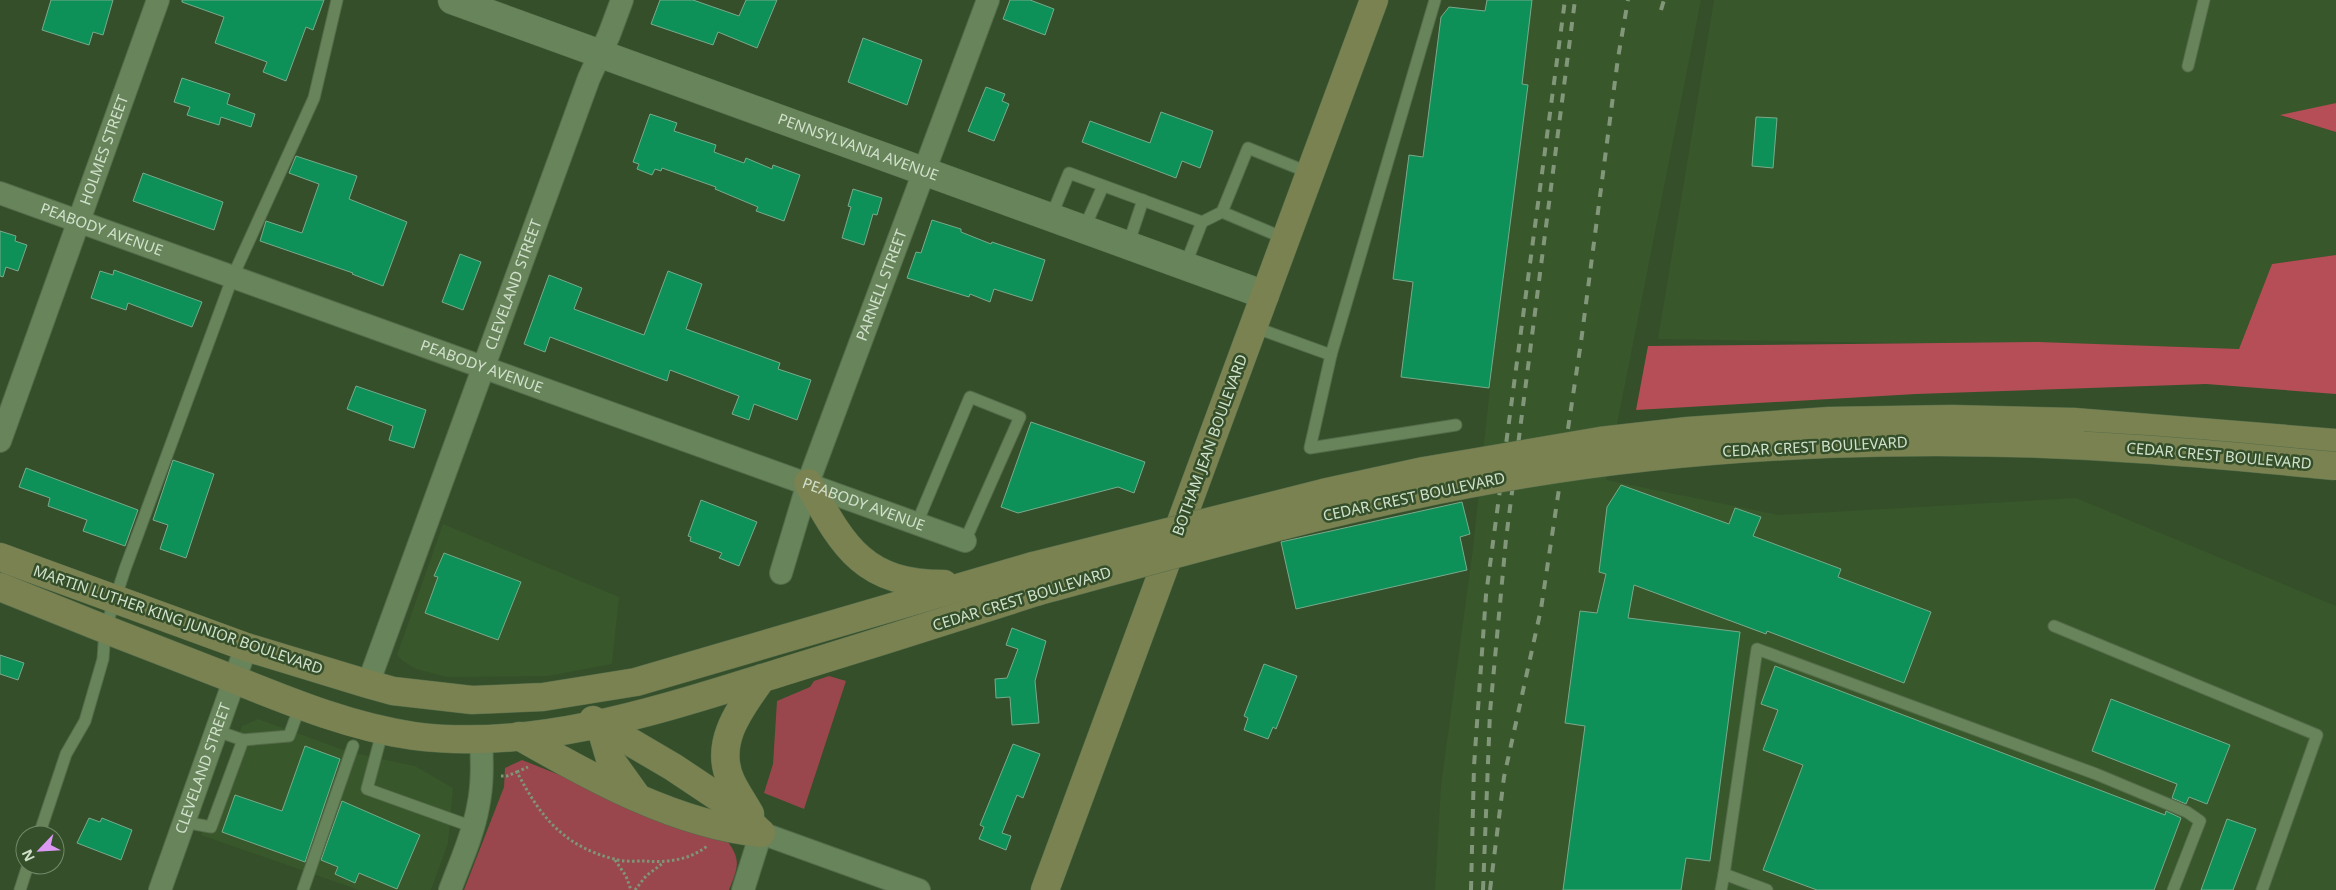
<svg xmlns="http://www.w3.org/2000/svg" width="2336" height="890" viewBox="0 0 2336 890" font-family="'Noto Sans',sans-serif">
<rect width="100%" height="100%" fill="#344f2a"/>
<g fill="#38572b">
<polygon points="1531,0 1701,0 1606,480 1779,515 2076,498 2336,606 2336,890 1435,890 1441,786 1473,548"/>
<polygon points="1714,0 2336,0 2336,103 2281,116 2336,132 2336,255 2272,264 2239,349 1658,339"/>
<polygon points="443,524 619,597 612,664 548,676 448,677 416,669 403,661 397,655"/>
<polygon points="258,719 349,752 415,766 453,788 448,843 431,890 359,890 201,835 242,726"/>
</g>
<g fill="#99464d">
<polygon points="829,676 846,681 804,809 764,793 773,764 777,701 810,687 814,681"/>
<path d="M 522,760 L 728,842 C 742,861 737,869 729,890 L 464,890 L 504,787 L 505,768 Z"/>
</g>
<g fill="#b54e57">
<polygon points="2336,103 2336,132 2280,115"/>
<polygon points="2336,255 2336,394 2206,384 1916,394 1636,410 1648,346 2038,342 2239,349 2272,264"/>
</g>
<g fill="#0e9059" stroke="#79aa8b">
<polygon points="51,0 113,0 103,35 93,32 89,45 42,30"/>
<polygon points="182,0 324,0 313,30 306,27 286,81 263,72 267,62 215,43 224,17 182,2"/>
<polygon points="660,0 693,0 739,16 746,0 777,0 757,48 718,32 713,45 651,24"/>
<polygon points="1010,0 1030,0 1054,9 1045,35 1003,19"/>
<polygon points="1487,0 1532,0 1522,84 1528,85 1489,388 1401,377 1413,282 1393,279 1409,155 1423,157 1441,17 1449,7 1485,11"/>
<polygon points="863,38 922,60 907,105 848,82"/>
<polygon points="182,78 230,94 227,104 255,114 251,127 221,117 219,125 187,115 190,107 174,102"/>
<polygon points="986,87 1005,94 1002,101 1009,104 994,141 968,131"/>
<polygon points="1161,112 1213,131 1200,168 1182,161 1176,178 1082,142 1090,121 1150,143"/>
<polygon points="650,114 677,123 674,131 716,145 714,152 744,163 746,158 772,169 773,165 800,175 784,221 756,211 758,207 715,189 716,187 662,168 661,171 655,169 652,175 637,169 639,164 633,162"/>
<polygon points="1756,117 1777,118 1773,168 1752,166"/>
<polygon points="296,156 357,176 349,199 407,222 383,286 352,274 353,273 260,241 266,221 302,233 319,184 289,173"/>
<polygon points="143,173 223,202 214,230 133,201"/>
<polygon points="853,189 882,198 877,215 873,214 864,245 842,238 851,207 848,206"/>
<polygon points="932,220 961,229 961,232 991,244 992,242 1045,260 1032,301 994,289 990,302 970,294 969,297 907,278 916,252 921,253"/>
<polygon points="0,231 16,236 15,241 27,245 18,271 6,267 3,277 0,276"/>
<polygon points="460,254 481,262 463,310 442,302"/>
<polygon points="114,270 202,302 192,327 128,303 126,310 91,298 100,271 113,275"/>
<polygon points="668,271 702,284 686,329 780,363 778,369 811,380 797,420 754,404 749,420 732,414 739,396 670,370 667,381 550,337 545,352 524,344 549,275 582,288 574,309 644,335"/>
<polygon points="356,386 426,410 414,448 389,440 393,426 347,409"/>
<polygon points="1031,422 1145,462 1134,493 1118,487 1018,513 1001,507"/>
<polygon points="173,460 214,474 186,558 160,549 168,525 153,520"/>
<polygon points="26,468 138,510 125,546 83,531 87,520 48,506 50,498 19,487"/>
<polygon points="1621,485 1729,524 1735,508 1761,517 1753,536 1841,569 1838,577 1931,612 1904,683 1767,631 1766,634 1634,585 1628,618 1740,632 1710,861 1686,858 1681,890 1563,890 1585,726 1565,723 1580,611 1597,613 1606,574 1599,572 1607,507"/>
<polygon points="701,500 757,522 739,566 719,558 722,553 690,541 691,537 688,536"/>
<polygon points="1462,502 1470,534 1460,537 1467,570 1296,609 1281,542"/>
<polygon points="444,553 521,582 498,640 425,613 438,577 434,576"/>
<polygon points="1012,628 1046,641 1035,681 1039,723 1012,725 1010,697 996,698 995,679 1007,678 1018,649 1006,645"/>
<polygon points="0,655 24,663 18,680 0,674"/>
<polygon points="1264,664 1297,676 1276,729 1273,727 1268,739 1244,730 1248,718 1244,716"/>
<polygon points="1775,666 2165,815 2166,811 2181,818 2154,890 1817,890 1763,870 1803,765 1763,750 1778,710 1761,704"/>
<polygon points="2111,699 2230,745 2207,804 2189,797 2186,804 2172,798 2177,784 2092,751"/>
<polygon points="1013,744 1040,754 1023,798 1017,795 1002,833 1011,836 1006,850 979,839 984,827 980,825"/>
<polygon points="305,746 340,759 305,862 222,832 235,795 282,811"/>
<polygon points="342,801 420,835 397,889 359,873 355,883 335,874 338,867 321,860"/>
<polygon points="89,818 100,822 102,818 132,830 121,860 77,843"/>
<polygon points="2227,819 2256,829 2233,890 2201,890"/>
</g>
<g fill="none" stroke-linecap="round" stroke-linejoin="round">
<g stroke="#556c4b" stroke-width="13">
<g id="service">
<polyline points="2188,66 2204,0"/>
<polyline points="1051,217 1069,173 1202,222"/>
<polyline points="1084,229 1103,186"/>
<polyline points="1286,239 1222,212 1248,148 1310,173"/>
<polyline points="1128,245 1143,200"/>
<polyline points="1185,266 1202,222 1222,212"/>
<polyline points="1254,327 1331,355 1435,0"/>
<polyline points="1331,355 1310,448 1456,425"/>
<polyline points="917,523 970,397 1020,417 965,541"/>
<polyline points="2054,626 2317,735 2262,890"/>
<polyline points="383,729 367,789 473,827"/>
<polyline points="217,731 243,740"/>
<polyline points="184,822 211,827 243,740 289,736 300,706"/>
<polyline points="39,835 66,754 85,721 103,659 105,630 125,569 233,276 314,98 337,0"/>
<polyline points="1724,874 1757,649 2096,774 2187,812 2200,821 2173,890"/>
<polyline points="20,890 28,865"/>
<polyline points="303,890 353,746"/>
<polyline points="1721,890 1724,874 1767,890"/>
</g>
</g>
<g stroke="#556c4b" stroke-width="24">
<g id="minor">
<path id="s1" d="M 0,193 L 965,541"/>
<path id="s2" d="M 0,441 L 158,0"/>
<path id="s3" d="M 781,573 L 808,483 L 988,0"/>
<path id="s4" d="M 368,684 L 589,78 L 609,35 L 622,0"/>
<path id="s5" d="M 160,890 L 246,647"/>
<path d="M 450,890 C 460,863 473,835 478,807 C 483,784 482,760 481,738"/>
<polyline points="743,890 761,833 919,890"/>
</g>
</g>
<g stroke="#556c4b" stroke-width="29">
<g id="tertiary">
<path id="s6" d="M 452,0 L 1265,295"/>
</g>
</g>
<g stroke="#556c4b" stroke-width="29">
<g id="secondary">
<polyline points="2074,422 2336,443"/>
<path d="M 808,483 C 844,547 863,584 944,584"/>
<polyline points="0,557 246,647 368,684 393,691 472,700 543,697 636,682 1033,566"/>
<path d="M 0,587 C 76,618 152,648 228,677 C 288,701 350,727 414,736 C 538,752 665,708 782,672 C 867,646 951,619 1036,592"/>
<polyline points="593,720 673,767 736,809 761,833"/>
<polyline points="600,725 610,759 635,794"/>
<path d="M 519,736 C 592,778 677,825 761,833"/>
<path d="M 750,814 C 744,803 736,792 731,781 C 713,742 741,708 762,678"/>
<polyline points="1045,890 1374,0"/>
</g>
</g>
<g stroke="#7f9577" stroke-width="3" stroke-dasharray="2.5 2.5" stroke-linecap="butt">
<polyline points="517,772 528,767"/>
<path d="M 501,776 L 507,776 L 517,772 C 540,816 563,846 614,859 C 623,862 635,861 645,861 C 666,863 690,860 707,846"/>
<polyline points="615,860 626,876 631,890"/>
<polyline points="635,890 646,876 663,863"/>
</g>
<use href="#service" stroke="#67845b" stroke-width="11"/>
<use href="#minor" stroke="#67845b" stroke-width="22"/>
<use href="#tertiary" stroke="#67845b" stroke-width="28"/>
<use href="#secondary" stroke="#7a8251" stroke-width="28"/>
<g stroke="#82977a" stroke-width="4" stroke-dasharray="9 9" stroke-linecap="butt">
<polyline points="1661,10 1664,0"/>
<polyline points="1471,890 1474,766 1486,595 1565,0"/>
<polyline points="1483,890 1490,712 1506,539 1575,0"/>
<polyline points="1490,890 1504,777 1541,609 1581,342 1618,58 1628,0"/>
</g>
<g stroke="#556c4b" stroke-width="29" stroke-linecap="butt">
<g id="secondary-bridge">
<polyline points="1033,566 1323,493 1424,471 1600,441 1688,431 1829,421 1952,419 2074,422"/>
<path d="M 1036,592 C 1198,548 1359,501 1525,474 C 1724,441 1937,435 2138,449 C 2204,453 2270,460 2336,466"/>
</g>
</g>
<use href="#secondary-bridge" stroke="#7a8251" stroke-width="28"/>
</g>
<g text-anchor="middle" stroke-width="5" stroke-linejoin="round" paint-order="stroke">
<g font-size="15" fill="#d1e1cb" stroke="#344f2a">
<text dy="5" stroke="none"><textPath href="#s6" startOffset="432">PENNSYLVANIA AVENUE</textPath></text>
<text dy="5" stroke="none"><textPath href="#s2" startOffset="309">HOLMES STREET</textPath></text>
<text dy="5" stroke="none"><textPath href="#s1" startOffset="108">PEABODY AVENUE</textPath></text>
<text dy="5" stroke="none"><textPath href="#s4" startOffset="425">CLEVELAND STREET</textPath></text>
<text dy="5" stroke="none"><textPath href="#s3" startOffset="305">PARNELL STREET</textPath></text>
<text dy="5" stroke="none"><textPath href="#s1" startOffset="512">PEABODY AVENUE</textPath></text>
<text transform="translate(1210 445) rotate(-70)" y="5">BOTHAM JEAN BOULEVARD</text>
<text transform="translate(1815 447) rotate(-3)" y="5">CEDAR CREST BOULEVARD</text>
<text transform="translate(2219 456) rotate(5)" y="5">CEDAR CREST BOULEVARD</text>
<text transform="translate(1414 497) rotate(-12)" y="5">CEDAR CREST BOULEVARD</text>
<text dy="5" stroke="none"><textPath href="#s1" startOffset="918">PEABODY AVENUE</textPath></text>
<text transform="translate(1022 599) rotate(-17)" y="5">CEDAR CREST BOULEVARD</text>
<text transform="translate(178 620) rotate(19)" y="5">MARTIN LUTHER KING JUNIOR BOULEVARD</text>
<text dy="5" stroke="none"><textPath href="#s5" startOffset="129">CLEVELAND STREET</textPath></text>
</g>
</g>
<g transform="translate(40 850) rotate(245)"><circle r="24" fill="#344f2a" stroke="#73896a"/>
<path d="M0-4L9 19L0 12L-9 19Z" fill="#dc99f4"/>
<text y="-8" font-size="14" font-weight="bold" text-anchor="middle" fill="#d1e1cb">N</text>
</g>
</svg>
